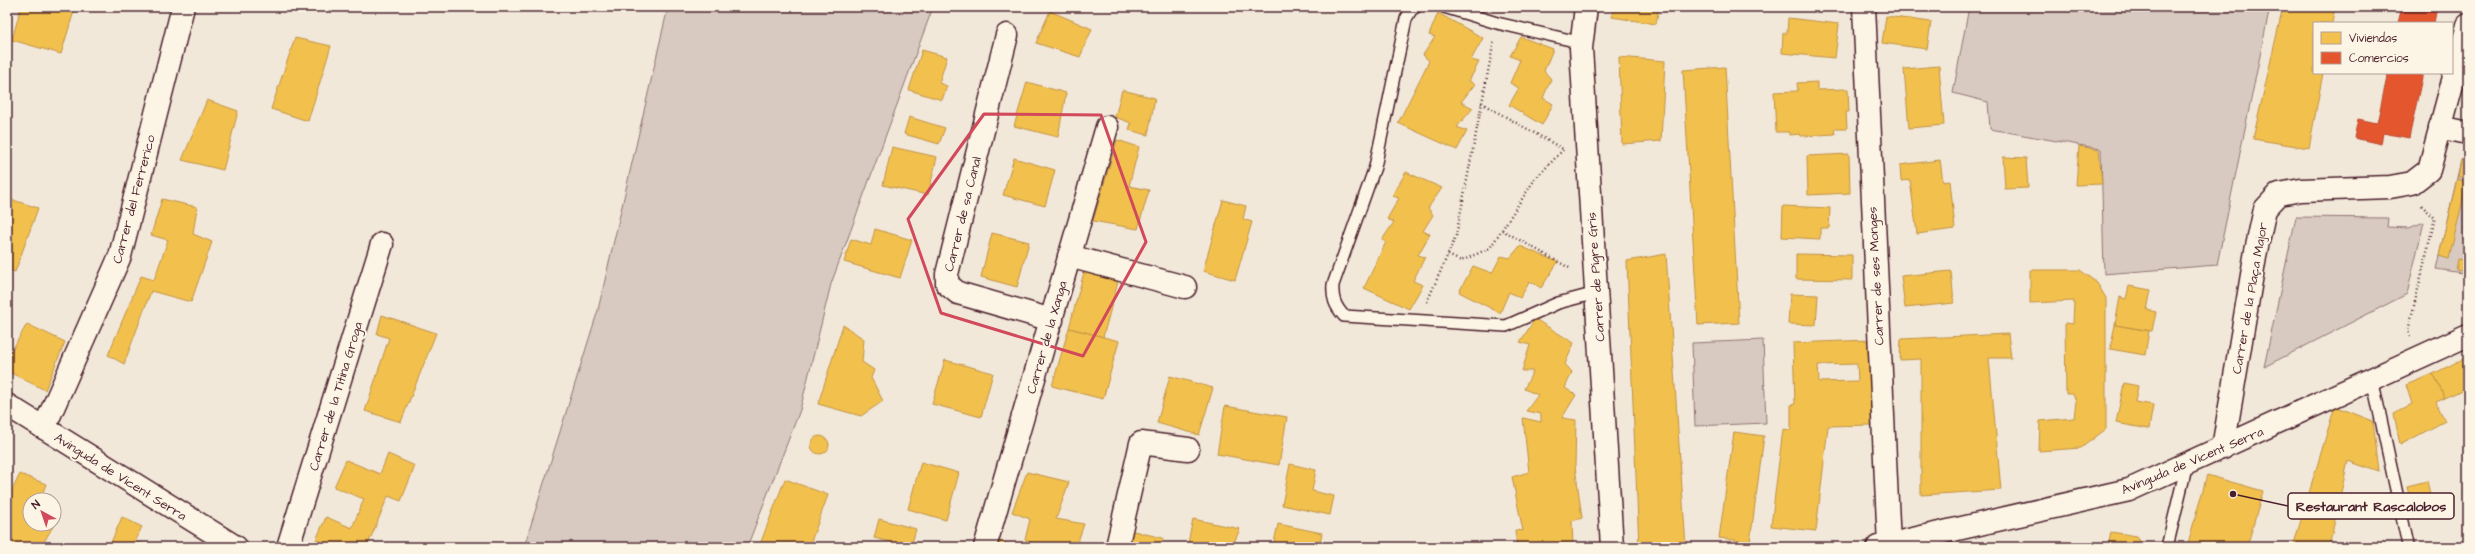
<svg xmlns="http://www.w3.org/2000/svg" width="2475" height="554" viewBox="0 0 2475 554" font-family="'Architects Daughter',sans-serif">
<rect width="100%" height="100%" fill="#f1e8da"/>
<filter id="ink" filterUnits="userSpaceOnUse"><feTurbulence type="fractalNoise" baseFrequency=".025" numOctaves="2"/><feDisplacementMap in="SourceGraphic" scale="8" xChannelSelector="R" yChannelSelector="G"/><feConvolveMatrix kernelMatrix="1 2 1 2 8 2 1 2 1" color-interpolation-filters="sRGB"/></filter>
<g filter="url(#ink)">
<g fill="#d8cac0" stroke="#917476">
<polygon points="668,7 933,7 831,284 800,410 747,547 524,547 598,310"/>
<polygon points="1969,7 2270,7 2217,265 2104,274 2101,149 1990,129 1988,102 1953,93"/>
<polygon points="2468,148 2468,274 2436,269 2461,160"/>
<polygon points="2296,217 2388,218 2387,227 2409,228 2424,222 2407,294 2264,367"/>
<polygon points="1763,340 1766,423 1695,426 1692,343"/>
</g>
<g fill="#f2c14e" stroke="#c09044" fill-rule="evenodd">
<polygon points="21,7 62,7 74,11 61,54 12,40"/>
<polygon points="1613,7 1659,7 1656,24 1612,17"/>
<polygon points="2283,7 2335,7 2332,23 2314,23 2314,73 2323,73 2309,148 2253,139"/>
<polygon points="1050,11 1092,29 1080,57 1036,43"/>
<polygon points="1438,13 1483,38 1471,60 1479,62 1469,81 1475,84 1461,102 1473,108 1457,127 1467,131 1457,150 1398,123 1429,61 1423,55 1435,37 1429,35"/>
<polygon points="1886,16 1931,22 1927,49 1882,43"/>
<polygon points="1788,18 1839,24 1835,58 1782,53 1783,33 1787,33"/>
<polygon points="1521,37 1553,49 1544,71 1551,79 1543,98 1553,104 1542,125 1509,105 1519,88 1510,83 1520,60 1510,56"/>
<polygon points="295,38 331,46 308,121 271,109"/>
<polygon points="922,50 947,57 939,83 947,86 942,100 909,90"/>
<polygon points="1619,57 1665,61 1661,141 1622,144"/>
<polygon points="1939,66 1944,125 1909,128 1904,69"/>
<polygon points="1725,67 1739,323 1698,325 1683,70"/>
<polygon points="1027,82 1066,93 1058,137 1014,126"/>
<polygon points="1817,82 1817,90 1848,89 1849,112 1846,112 1847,129 1834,129 1835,134 1801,136 1800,134 1790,135 1790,132 1776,132 1774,92 1798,91 1797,83"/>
<polygon points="1122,90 1155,98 1148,135 1129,130 1131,123 1115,117"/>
<polygon points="207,100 238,111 223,170 182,160"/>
<polygon points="909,117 945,128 939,144 904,134"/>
<polygon points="1117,140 1139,147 1129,186 1149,190 1138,229 1093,221"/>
<polygon points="2079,146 2099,150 2102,184 2076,185"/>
<polygon points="892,147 937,157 928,195 883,185"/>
<polygon points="1849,154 1850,193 1808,195 1807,156"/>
<polygon points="2003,157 2026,158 2028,188 2005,189"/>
<polygon points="1014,158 1055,170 1045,206 1003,195"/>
<polygon points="1940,160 1943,182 1950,181 1955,229 1917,234 1910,180 1901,181 1900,165"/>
<polygon points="2461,160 2468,161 2468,178 2458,177"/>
<polygon points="1406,172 1442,188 1428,208 1433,215 1423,231 1430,234 1418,255 1425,257 1413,281 1423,285 1409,309 1364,288 1386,242 1382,240 1394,222 1387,219 1399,198 1392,196"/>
<polygon points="2457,179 2467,182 2449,259 2439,256"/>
<polygon points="7,198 38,208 15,272 7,269"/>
<polygon points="162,199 197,207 193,234 212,242 191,302 151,291 124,364 108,355 141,276 154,280 168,240 151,235"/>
<polygon points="1223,200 1246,206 1243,219 1252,222 1235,280 1203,271"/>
<polygon points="1783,206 1830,208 1829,228 1820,228 1820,239 1782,237"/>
<polygon points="875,229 912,240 900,278 844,262 851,239 871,245"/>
<polygon points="2467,229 2468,229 2468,252 2463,251"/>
<polygon points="992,233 1029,242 1017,287 981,277"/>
<polygon points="1520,246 1558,262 1541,288 1530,281 1520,298 1509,292 1500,313 1459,292 1473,266 1492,273 1501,256 1510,258"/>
<polygon points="1666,254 1686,547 1639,547 1627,261"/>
<polygon points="1796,254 1852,255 1852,280 1796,279"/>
<polygon points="2458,259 2468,261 2468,272 2456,270"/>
<polygon points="2030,270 2080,270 2097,283 2106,298 2106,429 2081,448 2039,451 2040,421 2074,418 2076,401 2073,394 2066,394 2065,323 2073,324 2074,301 2030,303"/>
<polygon points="1951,271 1954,303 1905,308 1901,276"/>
<polygon points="1084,272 1118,282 1103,337 1069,328"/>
<polygon points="2129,286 2151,290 2147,310 2156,312 2152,331 2115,325 2120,297 2126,299"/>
<polygon points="1790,294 1818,295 1816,325 1788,324"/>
<polygon points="382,315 436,333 401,422 365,411 389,338 377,334"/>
<polygon points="1535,319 1574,343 1565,364 1572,372 1565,388 1576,395 1562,418 1576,420 1575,466 1582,518 1572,521 1573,547 1517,547 1515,530 1523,531 1512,477 1529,472 1523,418 1541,422 1541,414 1526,411 1538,395 1524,389 1533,371 1522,371 1530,345 1520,342"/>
<polygon points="27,324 65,342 45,390 7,371 7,359"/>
<polygon points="843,325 864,339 862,362 874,370 871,378 883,401 861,416 818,404"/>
<polygon points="2115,325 2149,331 2145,355 2110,349"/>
<polygon points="1069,328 1119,341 1103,399 1052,386"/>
<polygon points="2008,334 2011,358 1989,358 2001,490 1921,495 1921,359 1900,360 1901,339"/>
<path d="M 1870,340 L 1873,425 L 1828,426 L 1816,531 L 1771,526 L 1783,429 L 1791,430 L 1791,405 L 1795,404 L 1793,343 ZM 1857,364 L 1858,381 L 1819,382 L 1818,365 Z"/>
<polygon points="2465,358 2468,365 2468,387 2445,398 2433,374"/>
<polygon points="945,360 993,373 981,417 932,404"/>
<polygon points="2433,374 2445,398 2436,402 2445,421 2400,445 2394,413 2412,404 2406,385"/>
<polygon points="1170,376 1213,388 1199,435 1157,423"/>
<polygon points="2124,383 2138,386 2135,402 2153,405 2149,429 2116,423"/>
<polygon points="1225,406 1287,417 1279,465 1217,454"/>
<polygon points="2335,406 2373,421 2379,472 2348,461 2329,547 2293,547"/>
<polygon points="1734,432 1764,436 1750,542 1719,538"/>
<circle cx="820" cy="445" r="9"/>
<polygon points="388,454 415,466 401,501 388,496 367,547 333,547 316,540 326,517 352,528 364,499 334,487 346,460 380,474"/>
<polygon points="921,462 959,473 946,520 908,509"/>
<polygon points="1290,464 1316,470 1312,491 1334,496 1330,515 1282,505"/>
<polygon points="1027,472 1069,482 1056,519 1084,524 1076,547 1046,547 1025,540 1030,519 1012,512"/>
<polygon points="20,474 46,484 40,500 30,500 30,524 55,523 41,547 7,547 7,500"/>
<polygon points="2207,475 2263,491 2247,547 2187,547"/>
<polygon points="785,479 828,495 809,547 759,547"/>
<polygon points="2427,481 2433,507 2412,511 2407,486"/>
<polygon points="122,517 142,527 134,542 145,544 143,547 109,547"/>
<polygon points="879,519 916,529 911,547 874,538"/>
<polygon points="1193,519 1240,529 1232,547 1204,547 1188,543"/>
<polygon points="1278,524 1322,533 1319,547 1273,547"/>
<polygon points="1129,530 1163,538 1161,547 1125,547"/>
<polygon points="2111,532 2137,536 2143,547 2108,547"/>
<polygon points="998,541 1020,547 996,547"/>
<polygon points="80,543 88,547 78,547"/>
</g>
<g fill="#e4572e" stroke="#b6462d">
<polygon points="2402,7 2437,7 2434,23 2398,23"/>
<polygon points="2388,73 2423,73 2409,138 2383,133 2381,144 2354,138 2358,119 2377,123"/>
</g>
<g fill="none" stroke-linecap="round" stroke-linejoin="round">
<g stroke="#4a1f2b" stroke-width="14">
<g id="lane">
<path d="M 1416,7 L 1411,10 L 1406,19 L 1375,167 L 1333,285 C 1332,298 1335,306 1344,316 L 1506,326 L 1558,303 L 1596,293"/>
<polyline points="1444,7 1497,23 1570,40 1581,48"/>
<polyline points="2370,381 2375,392 2408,545"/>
<polyline points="2167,547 2187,464"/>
</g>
</g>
<g stroke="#4a1f2b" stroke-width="25">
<g id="street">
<polyline points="1586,7 1581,48 1612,547"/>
<polyline points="1864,7 1889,545"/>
<polyline points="1007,35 947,274 947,284 958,293 1052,320"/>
<polyline points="2440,127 2468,133"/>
<polyline points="1069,256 1185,287"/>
<polyline points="7,405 236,547"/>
<polyline points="44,428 120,256 183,7"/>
<polyline points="2223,448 2256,251 2265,209 2279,194 2301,190 2390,187 2412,183 2429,170 2468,25"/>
<polyline points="288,547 382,244"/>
<polyline points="985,547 1107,127"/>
<polyline points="1117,547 1141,443 1188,449"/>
<polyline points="1878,547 2129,490 2468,335"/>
</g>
</g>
<g stroke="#4a1f2b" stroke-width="2.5" stroke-dasharray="1 3" stroke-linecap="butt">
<polyline points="1481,103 1563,149"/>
<polyline points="1502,230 1571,269"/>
<polyline points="1448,255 1461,261 1490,248 1535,179 1563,150"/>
<polyline points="1427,302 1456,236 1494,41"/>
<polyline points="2410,337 2408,331 2435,218 2421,205"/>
</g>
<use href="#lane" stroke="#fcf5e5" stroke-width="11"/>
<use href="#street" stroke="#fcf5e5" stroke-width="22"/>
</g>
</g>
<path fill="none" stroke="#d1495b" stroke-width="3" stroke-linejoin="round" d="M 984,114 L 1101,115 L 1146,242 L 1083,356 L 941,313 L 908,219 Z"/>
<g text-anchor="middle" stroke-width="4" stroke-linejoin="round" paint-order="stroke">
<g font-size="13" fill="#4a1f2b" stroke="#fcf5e5">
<text transform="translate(133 199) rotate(-75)" y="5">Carrer del Ferrerico</text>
<text transform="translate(962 214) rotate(-76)" y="5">Carrer de sa Canal</text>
<text transform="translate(1875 276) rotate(-93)" y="5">Carrer de ses Monges</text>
<text transform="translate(1595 277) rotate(-94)" y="5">Carrer de Pigre Gris</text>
<text transform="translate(2249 298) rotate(-80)" y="5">Carrer de la Plaça Major</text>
<text transform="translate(1046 337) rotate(-74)" y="5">Carrer de la Xanga</text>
<text transform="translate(335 396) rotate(-73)" y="5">Carrer de la Titina Groga</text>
<text transform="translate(2192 460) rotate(-23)" y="5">Avinguda de Vicent Serra</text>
<text transform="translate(121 476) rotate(32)" y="5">Avinguda de Vicent Serra</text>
</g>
</g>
<path fill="none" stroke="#4a1f2b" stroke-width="1.5" d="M2233 494L2288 506"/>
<circle fill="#4a1f2b" stroke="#fcf5e5" stroke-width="1.5" cx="2233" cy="494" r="4"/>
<rect fill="#fcf5e5" stroke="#4a1f2b" stroke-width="1.5" x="2288" y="493" width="166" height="26" rx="4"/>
<g font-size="14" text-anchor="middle" font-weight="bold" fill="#4a1f2b">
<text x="2371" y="511">Restaurant Rascalobos</text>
</g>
<rect width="2475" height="554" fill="none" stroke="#fcf5e5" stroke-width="24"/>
<rect x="12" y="12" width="2451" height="530" fill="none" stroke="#4a1f2b" stroke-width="1.5" filter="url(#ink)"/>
<rect x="2313" y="22" width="140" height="52" fill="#fcf5e5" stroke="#b59f9b"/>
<rect x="2321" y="32" width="20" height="12" fill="#f2c14e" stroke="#b59f9b"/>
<text x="2349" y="42" font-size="12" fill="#4a1f2b">Viviendas</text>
<rect x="2321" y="52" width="20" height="12" fill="#e4572e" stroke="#b59f9b"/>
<text x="2349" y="62" font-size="12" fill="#4a1f2b">Comercios</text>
<g transform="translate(42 512) rotate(320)"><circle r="19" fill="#fcf5e5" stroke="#b59f9b"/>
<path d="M0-3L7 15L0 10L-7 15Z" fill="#d1495b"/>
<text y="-6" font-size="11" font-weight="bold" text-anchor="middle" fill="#4a1f2b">N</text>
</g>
</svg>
